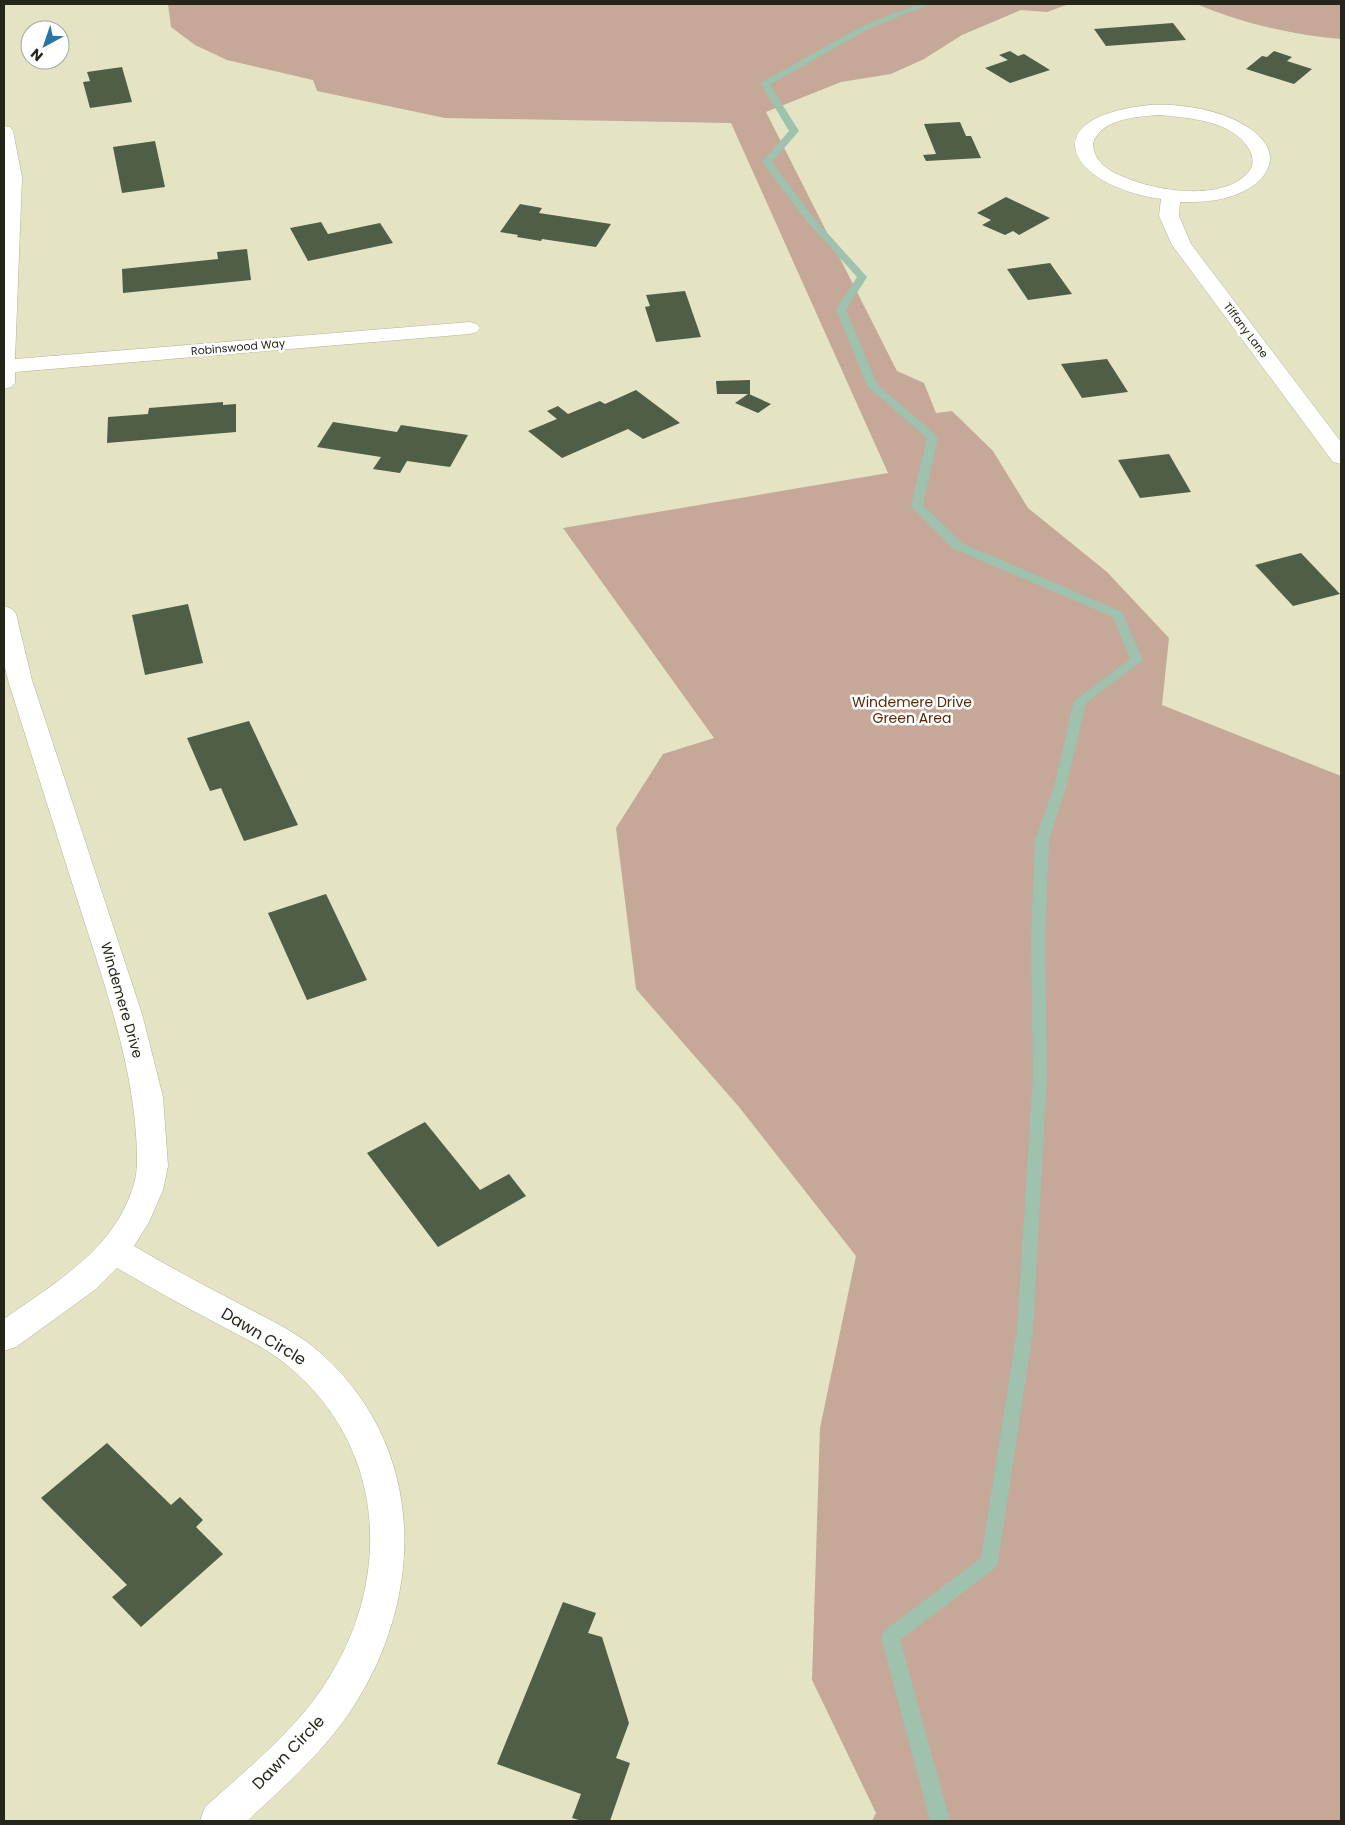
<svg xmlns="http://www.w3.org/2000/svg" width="1345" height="1825" viewBox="0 0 1345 1825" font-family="Poppins,sans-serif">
<rect width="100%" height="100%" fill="#e4e4c4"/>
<g fill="#c5a897">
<polygon points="168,4 1069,4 1047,12 1021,10 962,35 924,59 891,74 841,82 766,112 897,371 924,383 936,413 952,411 993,451 1028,508 1107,572 1169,638 1162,705 1341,776 1341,1821 872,1821 876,1813 812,1680 820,1428 856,1256 739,1107 636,989 616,828 663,754 714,738 563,528 888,473 731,123 445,118 317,91 313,80 227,60 195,45 171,27"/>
<path d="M 1196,4 L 1341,4 L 1341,39 C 1291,35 1242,23 1196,4 Z"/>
</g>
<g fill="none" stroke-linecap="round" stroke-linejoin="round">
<polygon fill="#9ec2ae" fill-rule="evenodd" points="919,4 931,4 868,29 770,85 799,131 772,162 812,216 867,277 846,310 877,384 938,437 923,505 962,543 1122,612 1143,660 1086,703 1066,787 1049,840 1045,938 1047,1076 1033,1331 998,1562 995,1568 900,1640 950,1821 930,1821 881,1637 884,1631 981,1558 1017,1331 1033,1076 1031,938 1035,840 1054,787 1074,701 1130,659 1113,617 954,549 911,506 927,438 868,387 836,310 857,277 806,220 762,162 789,131 761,84 762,82 862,26"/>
</g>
<g fill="#4f5e46">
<polygon points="1173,23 1186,40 1106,46 1094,29"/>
<polygon points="1010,51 1018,56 1024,54 1050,70 1010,83 985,68 1008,60 999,55"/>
<polygon points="1274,51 1292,57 1287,61 1312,69 1294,84 1246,69 1262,56 1267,57"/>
<polygon points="122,67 132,102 90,108 83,82 90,81 87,72"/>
<polygon points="960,122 966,136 971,136 981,158 926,161 923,155 936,154 924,124"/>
<polygon points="155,141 165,187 122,193 113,147"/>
<polygon points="1006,197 1050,218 1019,235 1013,231 1005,235 982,225 991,220 977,213"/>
<polygon points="520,204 542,208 539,213 611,224 596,247 542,239 541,241 517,237 518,235 500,232"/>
<polygon points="321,222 328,234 380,223 393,243 308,261 290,228"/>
<polygon points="247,249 251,280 123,293 122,269 218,259 217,252"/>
<polygon points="1050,263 1072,294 1028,300 1007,269"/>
<polygon points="685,291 701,337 656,342 645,307 650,306 646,295"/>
<polygon points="1107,359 1128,392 1082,398 1061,364"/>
<polygon points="750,380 750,394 717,394 716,381"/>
<polygon points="636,390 680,423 643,439 628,429 562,458 528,431 557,419 547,411 558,406 568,414 600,401 605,404"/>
<polygon points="748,394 749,394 771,404 758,413 735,403"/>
<polygon points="223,402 223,405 236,404 236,432 107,443 108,417 148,414 149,408"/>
<polygon points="333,422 397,432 401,425 468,435 450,467 407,461 400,473 373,469 381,457 317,447"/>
<polygon points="1169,454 1191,492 1140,498 1118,460"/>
<polygon points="1301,553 1340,594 1293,606 1255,565"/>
<polygon points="188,604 203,663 145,675 132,615"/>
<polygon points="249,721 298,825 244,841 221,788 210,791 187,738"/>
<polygon points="326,894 367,980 307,1000 268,913"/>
<polygon points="425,1122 480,1190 509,1174 526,1196 438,1247 367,1153"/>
<polygon points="107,1443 171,1505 180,1497 203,1520 196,1527 223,1554 141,1627 112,1597 127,1585 41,1498"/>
<polygon points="563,1602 596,1613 588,1633 602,1637 629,1723 616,1758 630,1763 610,1821 582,1821 572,1818 581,1794 497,1764"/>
</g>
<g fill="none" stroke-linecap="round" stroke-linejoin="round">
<g stroke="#b5b495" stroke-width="1">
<g id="minor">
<path d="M 1150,105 C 1181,103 1223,110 1249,128 C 1289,155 1266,186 1229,197 C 1213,202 1196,202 1180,202 L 1179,216 L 1191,244 L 1341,442 L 1341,464 L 1333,462 L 1172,245 L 1159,216 L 1161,199 C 1068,186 1031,117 1150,105 ZM 1159,115 C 1188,118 1232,120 1249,149 C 1253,155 1254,164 1250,170 C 1226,203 1155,191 1124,177 C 1108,171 1093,161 1093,143 C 1102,118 1136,117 1159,115 Z"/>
<polygon points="4,126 10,127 13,131 22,177 15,359 470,322 477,324 480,328 477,332 470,334 15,372 15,383 11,387 4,389"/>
<path d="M 4,606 L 12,609 L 16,614 L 32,680 L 142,1014 L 163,1097 L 168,1166 L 163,1190 L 149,1222 L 134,1246 C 168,1266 203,1285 238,1303 C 262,1316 289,1328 311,1345 C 424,1436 429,1587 355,1704 C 327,1749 286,1785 247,1821 L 200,1821 L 205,1807 C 249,1767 299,1728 330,1676 C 393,1573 384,1445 288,1366 C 267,1348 240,1336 216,1323 C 183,1306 150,1287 117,1268 L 96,1289 L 16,1347 L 4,1351 L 4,1319 C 53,1284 112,1251 132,1190 C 139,1172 137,1153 136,1134 C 130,1050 99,969 74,889 C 52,819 30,750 8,680 L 4,663 Z"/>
</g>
</g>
<use href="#minor" fill="#fff" fill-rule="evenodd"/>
</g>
<g text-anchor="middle" stroke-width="5" stroke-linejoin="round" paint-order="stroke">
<g font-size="11" fill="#262519" stroke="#fff">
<text transform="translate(1246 330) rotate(53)" y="4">Tiffany Lane</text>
<text transform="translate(238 347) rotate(-5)" y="4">Robinswood Way</text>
</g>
<g font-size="14" fill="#562a09" stroke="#fff">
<text x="912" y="707">Windemere Drive<tspan x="912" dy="16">Green Area</tspan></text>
</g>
<g font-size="14" fill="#262519" stroke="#fff">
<text transform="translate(122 1000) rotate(74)" y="5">Windemere Drive</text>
</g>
<g font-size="16" fill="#262519" stroke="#fff">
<text transform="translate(264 1336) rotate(31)" y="6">Dawn Circle</text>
<text transform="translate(288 1752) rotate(-46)" y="6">Dawn Circle</text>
</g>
</g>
<rect width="1345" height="1825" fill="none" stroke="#262519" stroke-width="10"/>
<g transform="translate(45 45) rotate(220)"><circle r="24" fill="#ffffff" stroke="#a8a8a3"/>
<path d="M0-4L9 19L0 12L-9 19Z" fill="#2974a7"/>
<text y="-8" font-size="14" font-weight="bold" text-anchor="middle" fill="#262519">N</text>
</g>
</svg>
